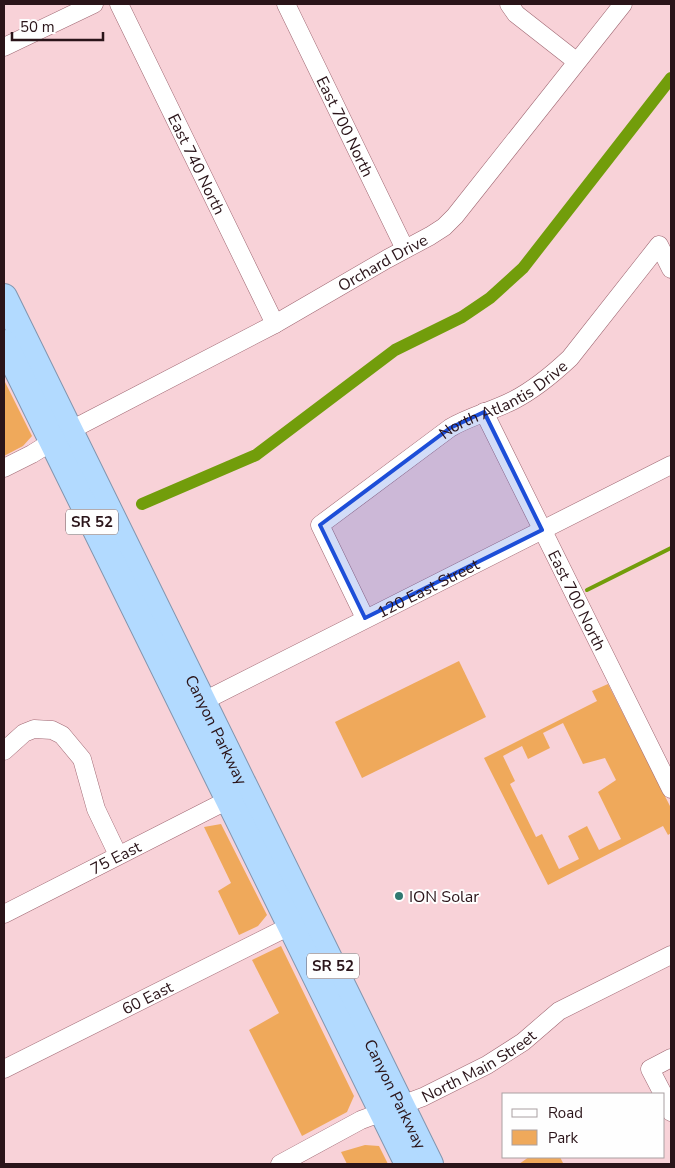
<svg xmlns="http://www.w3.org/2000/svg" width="675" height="1168" viewBox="0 0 675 1168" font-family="'Nunito Sans',sans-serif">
<rect width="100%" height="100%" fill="#f8d2d8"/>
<g fill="#efa95b" fill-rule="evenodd">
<polygon points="4,380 32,436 23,446 4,456"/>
<polygon points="459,661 486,717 362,778 335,722"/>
<path d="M 608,684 L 671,808 L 671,833 L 668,835 L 663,826 L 548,885 L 484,758 L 597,701 L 592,691 ZM 563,723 L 583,764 L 605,758 L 616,780 L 598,792 L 621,839 L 599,850 L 587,826 L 568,836 L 579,859 L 559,869 L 542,834 L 536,837 L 510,784 L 515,781 L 503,756 L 522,746 L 528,759 L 550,748 L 543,733 Z"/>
<polygon points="221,824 267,915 258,926 239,935 218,891 231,883 204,827"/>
<polygon points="281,946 354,1096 347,1112 302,1136 249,1030 279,1013 252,960"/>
<polygon points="365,1145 379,1146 388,1164 347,1164 341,1152"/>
<polygon points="529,1157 560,1157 563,1163 559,1164 519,1164"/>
</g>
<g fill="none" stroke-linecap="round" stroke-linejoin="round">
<polyline stroke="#729d0b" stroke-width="4" points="587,590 671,548"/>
<polyline stroke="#729d0b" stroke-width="12" points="142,504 256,455 395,350 462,317 490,298 523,268 671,78"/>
<g stroke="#9f6772" stroke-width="19">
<g id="minor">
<path id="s1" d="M 119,4 L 275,324"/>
<path id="s2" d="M 286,4 L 405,249"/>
<polyline points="509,4 516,14 576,61"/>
<polyline points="4,47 94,4"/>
<path id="s3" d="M 484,412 L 671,789"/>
<path id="s4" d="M 4,468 L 32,454 L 69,431 L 275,324 L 387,259 L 430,236 L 444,227 L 455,216 L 623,4"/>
<path id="s5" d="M 365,618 L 320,525 L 450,428 C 470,416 493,411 514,400 C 535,389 553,374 570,358 L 659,245 L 671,269"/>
<path id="s6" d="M 194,706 L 671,465"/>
<polyline points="4,751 24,733 34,729 52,730 62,735 82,759 96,809 118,855"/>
<path id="s7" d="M 4,914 L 228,800"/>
<path id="s8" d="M 4,1069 L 290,926"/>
<polyline points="663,1094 650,1069 671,1058"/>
<polyline points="664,1097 671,1112"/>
<path id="s9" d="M 280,1164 L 361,1120 L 423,1097 L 487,1065 L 523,1042 L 559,1011 L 671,955"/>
</g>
</g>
<g stroke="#8295ae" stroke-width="28">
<g id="highway">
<path id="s10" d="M 4,297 L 430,1164"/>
<polyline points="4,343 408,1164"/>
</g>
</g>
<use href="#minor" stroke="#fff" stroke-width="18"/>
<use href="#highway" stroke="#b2daff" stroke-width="26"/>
</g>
<path fill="#1d4ed8" fill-opacity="0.2" stroke="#1d4ed8" stroke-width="4" stroke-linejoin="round" d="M 484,412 L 542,530 L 365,618 L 320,525 L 450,428 Z"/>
<circle fill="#307871" stroke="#fefefe" stroke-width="2" cx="399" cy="896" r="5"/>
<g text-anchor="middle" stroke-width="4" stroke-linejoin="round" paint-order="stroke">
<g fill="#fefefe" stroke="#6a5a5e" stroke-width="1">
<rect x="66" y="509.5" width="52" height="25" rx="4"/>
<rect x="307" y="953.5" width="52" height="25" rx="4"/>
</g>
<g font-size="15" font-weight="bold" fill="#2a1419">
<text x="92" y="527">SR 52</text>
<text x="333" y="971">SR 52</text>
</g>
<g font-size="16" fill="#2a1419" stroke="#fefefe">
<text dy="6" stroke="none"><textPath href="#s2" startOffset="136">East 700 North</textPath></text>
<text dy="6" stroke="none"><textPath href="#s1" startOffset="178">East 740 North</textPath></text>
<text dy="6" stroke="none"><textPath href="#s4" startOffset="431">Orchard Drive</textPath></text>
<text dy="6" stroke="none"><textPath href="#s5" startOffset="326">North Atlantis Drive</textPath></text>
<text dy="6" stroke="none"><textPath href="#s6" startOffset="262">120 East Street</textPath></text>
<text dy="6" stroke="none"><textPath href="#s3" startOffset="210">East 700 North</textPath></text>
<text dy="6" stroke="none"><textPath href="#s10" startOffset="482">Canyon Parkway</textPath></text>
<text dy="6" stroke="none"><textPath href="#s7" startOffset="125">75 East</textPath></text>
<text dy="6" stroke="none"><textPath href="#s8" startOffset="160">60 East</textPath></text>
<text dy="6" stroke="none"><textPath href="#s9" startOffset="222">North Main Street</textPath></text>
<text dy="6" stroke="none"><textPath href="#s10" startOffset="888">Canyon Parkway</textPath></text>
</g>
<g font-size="16" fill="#2a1419" stroke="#fefefe" text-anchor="start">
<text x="409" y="902">ION Solar</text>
</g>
</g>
<rect width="675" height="1168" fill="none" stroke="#2a1419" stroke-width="10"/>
<rect x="502" y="1093" width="162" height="65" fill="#fefefe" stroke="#a9a0a2"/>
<rect x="512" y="1109" width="25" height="8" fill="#ffffff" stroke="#a9a0a2"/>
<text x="548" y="1118" font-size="15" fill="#2a1419">Road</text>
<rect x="512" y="1130" width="25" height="15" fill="#efa95b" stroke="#a9a0a2"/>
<text x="548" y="1143" font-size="15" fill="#2a1419">Park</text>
<path d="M12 32v8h91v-8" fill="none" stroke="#2a1419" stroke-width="2.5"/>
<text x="20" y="32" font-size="15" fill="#2a1419" stroke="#fefefe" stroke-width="4" paint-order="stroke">50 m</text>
</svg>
